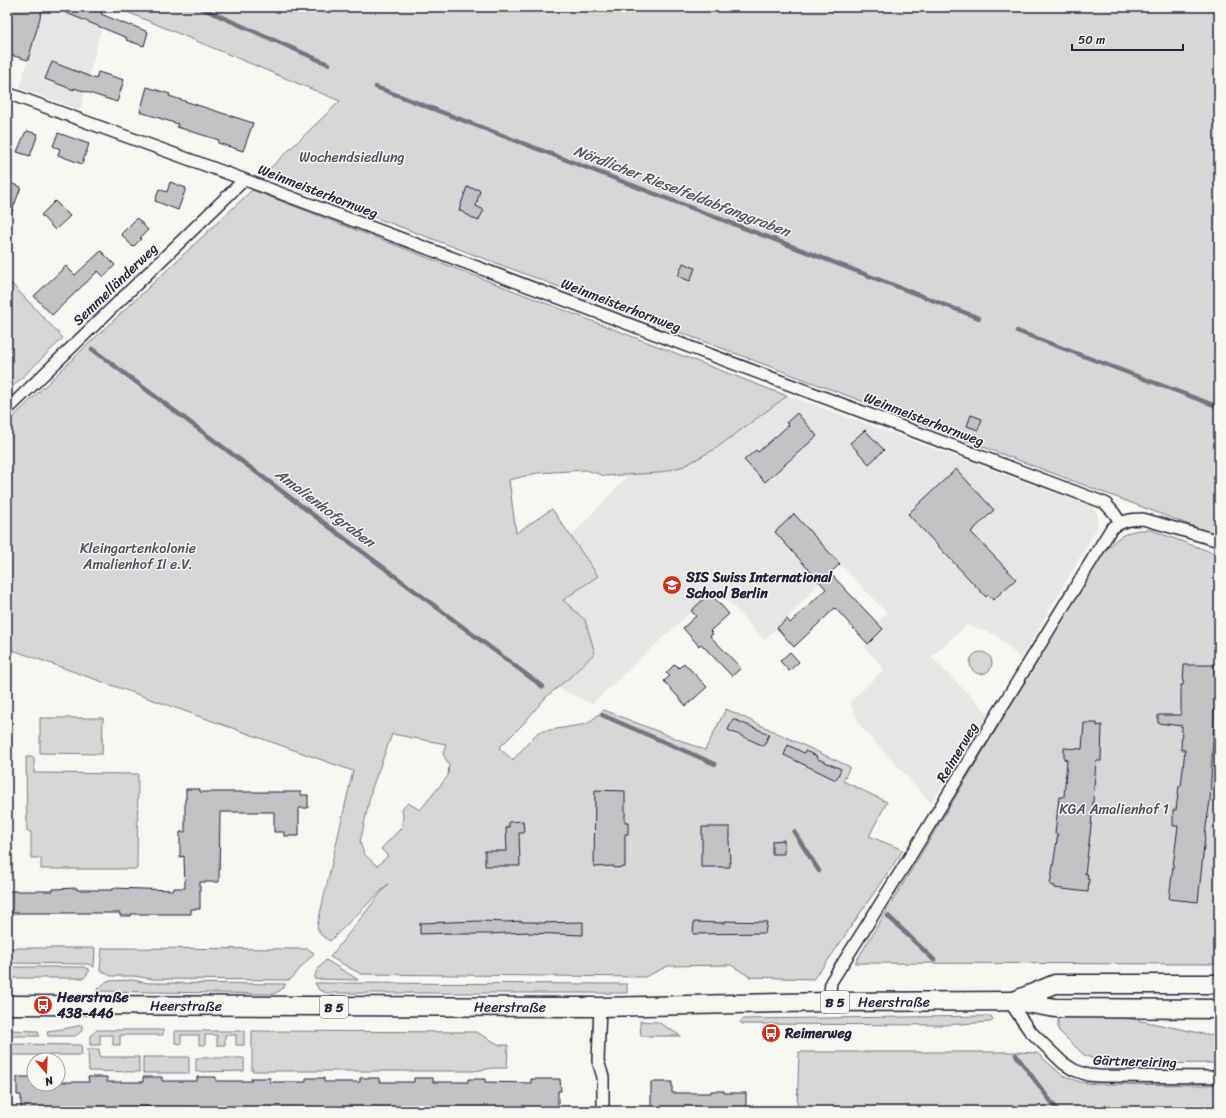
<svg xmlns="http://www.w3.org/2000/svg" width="1226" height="1118" viewBox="0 0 1226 1118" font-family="Sriracha,sans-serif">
<rect width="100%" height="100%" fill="#f6f6f2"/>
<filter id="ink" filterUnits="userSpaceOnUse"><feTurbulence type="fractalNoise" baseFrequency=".025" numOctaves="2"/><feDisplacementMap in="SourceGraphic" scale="8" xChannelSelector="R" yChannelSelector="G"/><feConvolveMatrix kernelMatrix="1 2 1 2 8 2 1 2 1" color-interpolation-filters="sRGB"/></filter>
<g filter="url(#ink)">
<g fill="#e6e6e4">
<polygon points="43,7 107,7 80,110 20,88"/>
<polygon points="724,372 1091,506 1098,515 1097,528 1021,659 996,635 967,625 931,657 989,714 931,803 860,726 850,702 884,669 864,647 883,630 877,623 887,613 840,564 820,582 787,619 764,640 716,588 592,704 558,688 481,633"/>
</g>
<g fill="#d7d7d7" stroke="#7c7c89" fill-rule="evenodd">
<polygon points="115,7 1219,7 1219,536 263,175 340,101"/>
<path d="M 252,190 L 787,396 L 715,449 L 684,466 L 658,473 L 605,476 L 586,470 L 537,473 L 509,480 L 516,533 L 552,509 L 598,576 L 563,600 L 585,620 L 595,653 L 569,678 L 546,697 L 523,724 L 499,748 L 513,760 L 538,732 L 587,724 L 604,710 L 705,750 L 726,709 L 850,767 L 843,781 L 887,802 L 869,836 L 903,850 L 827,962 L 813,979 L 750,977 L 731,965 L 668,966 L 645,977 L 361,974 L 330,957 L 388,884 L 330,941 L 321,935 L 317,927 L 353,771 L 7,648 L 7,423 L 81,351 ZM 392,734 L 446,744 L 443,754 L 449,765 L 448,776 L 420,810 L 408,803 L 402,809 L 403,818 L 401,828 L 381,849 L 388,856 L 377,866 L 364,854 L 360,842 L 372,788 Z"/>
<polygon points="7,279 63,338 7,392"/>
<path d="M 1139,530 L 1151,530 L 1219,555 L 1219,964 L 855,963 L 1089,576 C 1103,555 1112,534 1139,530 Z"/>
<circle cx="981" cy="663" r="11"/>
<polygon points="40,718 103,718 102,754 40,753"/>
<polygon points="26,757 34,757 34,773 138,774 137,869 41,869 41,858 31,858 31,832 27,831"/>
<polygon points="7,948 95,948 94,967 88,964 7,963"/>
<polygon points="102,948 308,949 314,953 290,980 152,979 134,976 111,976 100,970"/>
<polygon points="326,960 357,979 358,980 314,979 317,970"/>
<polygon points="7,967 84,967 90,970 84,978 7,978"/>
<polygon points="133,980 148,983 286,984 281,990 274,994 96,991 107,981"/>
<polygon points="315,983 627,984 627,993 327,993 319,990"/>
<polygon points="991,1016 993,1019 992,1021 990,1022 945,1025 742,1024 740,1022 742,1020 744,1019"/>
<polygon points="1058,1016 1117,1018 1132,1019 1219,1037 1219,1063 1129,1064 1099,1061 1084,1055 1058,1030"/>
<polygon points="640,1021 658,1022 681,1036 641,1036"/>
<polygon points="82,1025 82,1031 75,1036 48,1036 47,1031 63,1029"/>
<polygon points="9,1030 38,1031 39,1036 10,1036"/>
<polygon points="97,1030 163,1030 163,1035 120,1035 120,1045 113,1045 113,1035 100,1035 100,1045 90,1045 90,1036"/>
<polygon points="175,1031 244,1031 244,1045 236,1045 236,1035 225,1035 225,1045 217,1045 217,1035 205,1035 205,1045 199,1045 199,1035 181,1035 181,1044 175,1043"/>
<polygon points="252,1031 476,1032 500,1045 508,1045 507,1068 493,1068 474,1071 252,1071"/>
<polygon points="7,1044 81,1045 82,1055 7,1055"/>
<polygon points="88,1049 99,1049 100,1057 139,1057 139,1072 89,1071"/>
<polygon points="799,1052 1017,1052 1037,1053 1062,1075 1080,1082 1096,1084 1219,1085 1219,1111 797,1111"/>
<rect x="143" y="1057" width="46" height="16"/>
<polygon points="196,1058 244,1058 244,1071 196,1072"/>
</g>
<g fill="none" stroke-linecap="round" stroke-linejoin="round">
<g stroke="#757583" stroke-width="4.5">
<polyline points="199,7 328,64"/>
<polyline points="376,87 979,318"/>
<polyline points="1017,331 1219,407"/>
<polyline points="92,349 543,687"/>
<polyline points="602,715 715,764"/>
<polyline points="794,832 819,871"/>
<polyline points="888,916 934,960"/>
<polyline points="1016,1055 1058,1111"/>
</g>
</g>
<g fill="#c2c2c4" stroke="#22223b">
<polygon points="10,7 43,7 28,60 7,54 7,19"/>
<polygon points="52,7 104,7 101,14 130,26 131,25 148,32 144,46 126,40 127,38"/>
<polygon points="52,62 96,79 98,72 124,80 117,102 74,88 74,90 45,79"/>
<polygon points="147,87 170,94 169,96 253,123 243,151 218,143 219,140 177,127 178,124 140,112"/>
<polygon points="27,131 38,134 30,156 17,152 25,133 26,133"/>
<polygon points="58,133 89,144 82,164 58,155 60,149 53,146"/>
<polygon points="7,182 21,187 8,222 7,222"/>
<polygon points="170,182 186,188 178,210 155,201 159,189 167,192"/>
<polygon points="467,187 480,190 476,206 484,210 478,221 459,210"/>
<polygon points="55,201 70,216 55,230 41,215"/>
<polygon points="137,218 148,230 140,238 141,239 133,247 121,234"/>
<polygon points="101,251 115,265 104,277 98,271 52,315 34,296 66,266 75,275"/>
<polygon points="683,263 695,268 690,281 678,276"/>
<polygon points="797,413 817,436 765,482 744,460 756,450 758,452 789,425 786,423"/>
<polygon points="971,415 982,419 978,430 967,426"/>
<polygon points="865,430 884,450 869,464 850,443"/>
<polygon points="956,469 994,510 971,532 1016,579 993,600 988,595 986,597 908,514"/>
<polygon points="794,514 840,564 830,573 883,629 868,644 835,608 794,647 777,628 787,619 790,623 826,589 775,532"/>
<polygon points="710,593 729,614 710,631 713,634 710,636 741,668 732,676 701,644 699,646 683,628 696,616 691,611"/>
<polygon points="790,652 799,662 789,671 780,661"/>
<polygon points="684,663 707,687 686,706 664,681 670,676 666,673 675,664 679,668"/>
<polygon points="1184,665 1214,665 1215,688 1219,688 1219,699 1215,699 1210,801 1206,827 1198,902 1169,899 1178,826 1173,826 1173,810 1176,810 1179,786 1181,786 1185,750 1181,750 1182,726 1158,723 1158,715 1181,715 1181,685 1183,685"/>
<polygon points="733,719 769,734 764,746 728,730"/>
<polygon points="1084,723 1097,723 1097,726 1102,725 1101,761 1096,761 1091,827 1085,874 1088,874 1087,879 1089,879 1088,892 1054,888 1055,886 1050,885 1058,834 1055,834 1059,797 1064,797 1067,760 1064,759 1064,748 1082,749"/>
<polygon points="788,745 804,753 805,751 817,756 816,758 841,769 836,780 784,755"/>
<polygon points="186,789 200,789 200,792 301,792 301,795 308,795 308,808 299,808 299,836 284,836 284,832 274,832 274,812 220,812 219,882 200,882 200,909 191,909 191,914 131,914 131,916 120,916 120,913 7,913 7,891 53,891 53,889 77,888 77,890 113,890 113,888 174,890 174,888 185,888 184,856 180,857 180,832 185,832 185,799 186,799"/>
<polygon points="595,790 625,791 625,822 628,822 628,834 625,834 625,867 614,868 614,866 594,867"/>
<polygon points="523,821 524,833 519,833 520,866 485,866 485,851 507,851 506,827 509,827 509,822"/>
<polygon points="702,827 730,827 730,839 729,839 730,867 701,867 701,853 702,853"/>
<polygon points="784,840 784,854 772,854 772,841"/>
<polygon points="480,921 506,922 522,921 522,922 536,922 536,923 583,922 583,935 528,933 528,932 490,934 450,934 450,933 420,934 420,923"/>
<polygon points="725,921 767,922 765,933 693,934 694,922 725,923"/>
<polygon points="17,1077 34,1077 34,1084 58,1084 58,1082 89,1082 88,1077 107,1077 107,1082 143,1082 143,1077 162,1077 162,1081 197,1081 197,1077 216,1077 216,1081 252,1081 251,1078 270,1078 270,1082 306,1082 306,1078 324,1078 324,1082 360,1082 360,1078 379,1078 379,1082 414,1082 414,1078 433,1078 433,1082 468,1082 468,1079 485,1079 485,1082 531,1083 531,1079 560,1079 561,1091 558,1091 558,1111 513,1110 513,1109 417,1108 417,1111 405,1110 405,1108 297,1109 255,1108 255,1110 243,1110 243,1108 200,1107 200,1110 189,1110 188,1107 93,1106 66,1106 66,1110 24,1111 24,1110 21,1110 21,1095 17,1095"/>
<polygon points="651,1082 672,1082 672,1093 711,1093 711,1091 724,1091 724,1093 746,1093 746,1111 651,1111"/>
</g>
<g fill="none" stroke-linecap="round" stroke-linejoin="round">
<g stroke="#22223b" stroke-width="14">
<g id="street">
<polyline points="7,93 232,175 1105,503 1114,513 1120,522"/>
<polyline points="7,410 244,180"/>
<polyline points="1009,1001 1029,1030 1063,1063 1074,1070 1088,1075 1099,1076 1219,1077"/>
<path d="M 829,1002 L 831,982 L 906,863 L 1111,529 C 1121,521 1130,519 1143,519 L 1219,541"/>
<polyline points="600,1007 598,1061 603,1077 603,1111"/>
</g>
</g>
<g stroke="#22223b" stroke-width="21">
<g id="primary">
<polyline points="1014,1001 1055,984 1219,984"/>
<path id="s1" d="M 7,1005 L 600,1007 L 829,1002 L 1014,1001 L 1055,1008 L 1219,1009"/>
</g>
</g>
<use href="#street" stroke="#f6f6f2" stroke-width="11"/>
<use href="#primary" stroke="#f6f6f2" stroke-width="18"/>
</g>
</g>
<defs>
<g id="school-disc" transform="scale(1)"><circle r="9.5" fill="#c8321e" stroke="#f6f6f2"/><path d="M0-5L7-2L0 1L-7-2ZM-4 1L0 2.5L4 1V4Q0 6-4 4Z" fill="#fff"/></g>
<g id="bus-disc" transform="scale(1)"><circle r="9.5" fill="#c8321e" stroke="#f6f6f2"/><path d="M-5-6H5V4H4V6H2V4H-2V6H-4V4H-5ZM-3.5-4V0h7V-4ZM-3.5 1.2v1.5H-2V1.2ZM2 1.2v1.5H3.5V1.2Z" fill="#fff"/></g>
</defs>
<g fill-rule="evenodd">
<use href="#school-disc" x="672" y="585"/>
<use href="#bus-disc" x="43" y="1005"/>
<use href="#bus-disc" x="771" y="1033"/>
</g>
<g text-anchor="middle" stroke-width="3" stroke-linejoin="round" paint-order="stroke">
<g fill="#f6f6f2" stroke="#626272" stroke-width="1">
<rect x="821" y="991" width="28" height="22" rx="3"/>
<rect x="320" y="996" width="28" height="22" rx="3"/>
</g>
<g font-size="13" font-weight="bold" fill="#22223b">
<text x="835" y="1007">B 5</text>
<text x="334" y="1012">B 5</text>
</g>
<g font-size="14" fill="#4f4f62" stroke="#f6f6f2">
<text x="352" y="162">Wochendsiedlung</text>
<text x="138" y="553">Kleingartenkolonie<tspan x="138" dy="16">Amalienhof II e.V.</tspan></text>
<text x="1114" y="814">KGA Amalienhof 1</text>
</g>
<g font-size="14" fill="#22223b" stroke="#f6f6f2">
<text transform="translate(318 191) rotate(21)" y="5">Weinmeisterhornweg</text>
<text transform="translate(115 284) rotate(-44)" y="5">Semmelländerweg</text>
<text transform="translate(621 305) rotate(21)" y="5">Weinmeisterhornweg</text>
<text transform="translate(924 419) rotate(21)" y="5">Weinmeisterhornweg</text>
<text transform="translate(957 752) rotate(-59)" y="5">Reimerweg</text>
<text dy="5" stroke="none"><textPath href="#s1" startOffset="887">Heerstraße</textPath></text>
<text dy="5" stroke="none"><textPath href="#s1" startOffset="179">Heerstraße</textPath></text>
<text dy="5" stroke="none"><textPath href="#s1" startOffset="503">Heerstraße</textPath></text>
<text transform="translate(1135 1061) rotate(2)" y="5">Gärtnereiring</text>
</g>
<g font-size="14" font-weight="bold" fill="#22223b" stroke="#f6f6f2" text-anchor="start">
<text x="686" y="582">SIS Swiss International<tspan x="686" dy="16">School Berlin</tspan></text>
<text x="57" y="1002">Heerstraße<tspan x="57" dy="16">438-446</tspan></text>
<text x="785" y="1038">Reimerweg</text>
</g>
<g font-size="15" font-style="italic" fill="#535365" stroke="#f6f6f2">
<text transform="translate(682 191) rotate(21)" y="5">Nördlicher Rieselfeldabfanggraben</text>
<text transform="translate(325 508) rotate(37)" y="5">Amalienhofgraben</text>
</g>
</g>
<rect width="1226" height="1118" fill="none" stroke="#f6f6f2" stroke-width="24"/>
<rect x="12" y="12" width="1202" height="1094" fill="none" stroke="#22223b" stroke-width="1.5" filter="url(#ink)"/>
<g transform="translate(46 1072) rotate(161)"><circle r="19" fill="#f6f6f2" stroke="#a1a1a9"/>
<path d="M0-3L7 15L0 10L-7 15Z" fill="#c8321e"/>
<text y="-6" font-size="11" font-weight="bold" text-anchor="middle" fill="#22223b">N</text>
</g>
<path d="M1072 44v6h111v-6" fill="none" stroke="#22223b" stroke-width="2"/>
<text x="1078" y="44" font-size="12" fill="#22223b" stroke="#f6f6f2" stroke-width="3" paint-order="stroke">50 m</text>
</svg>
